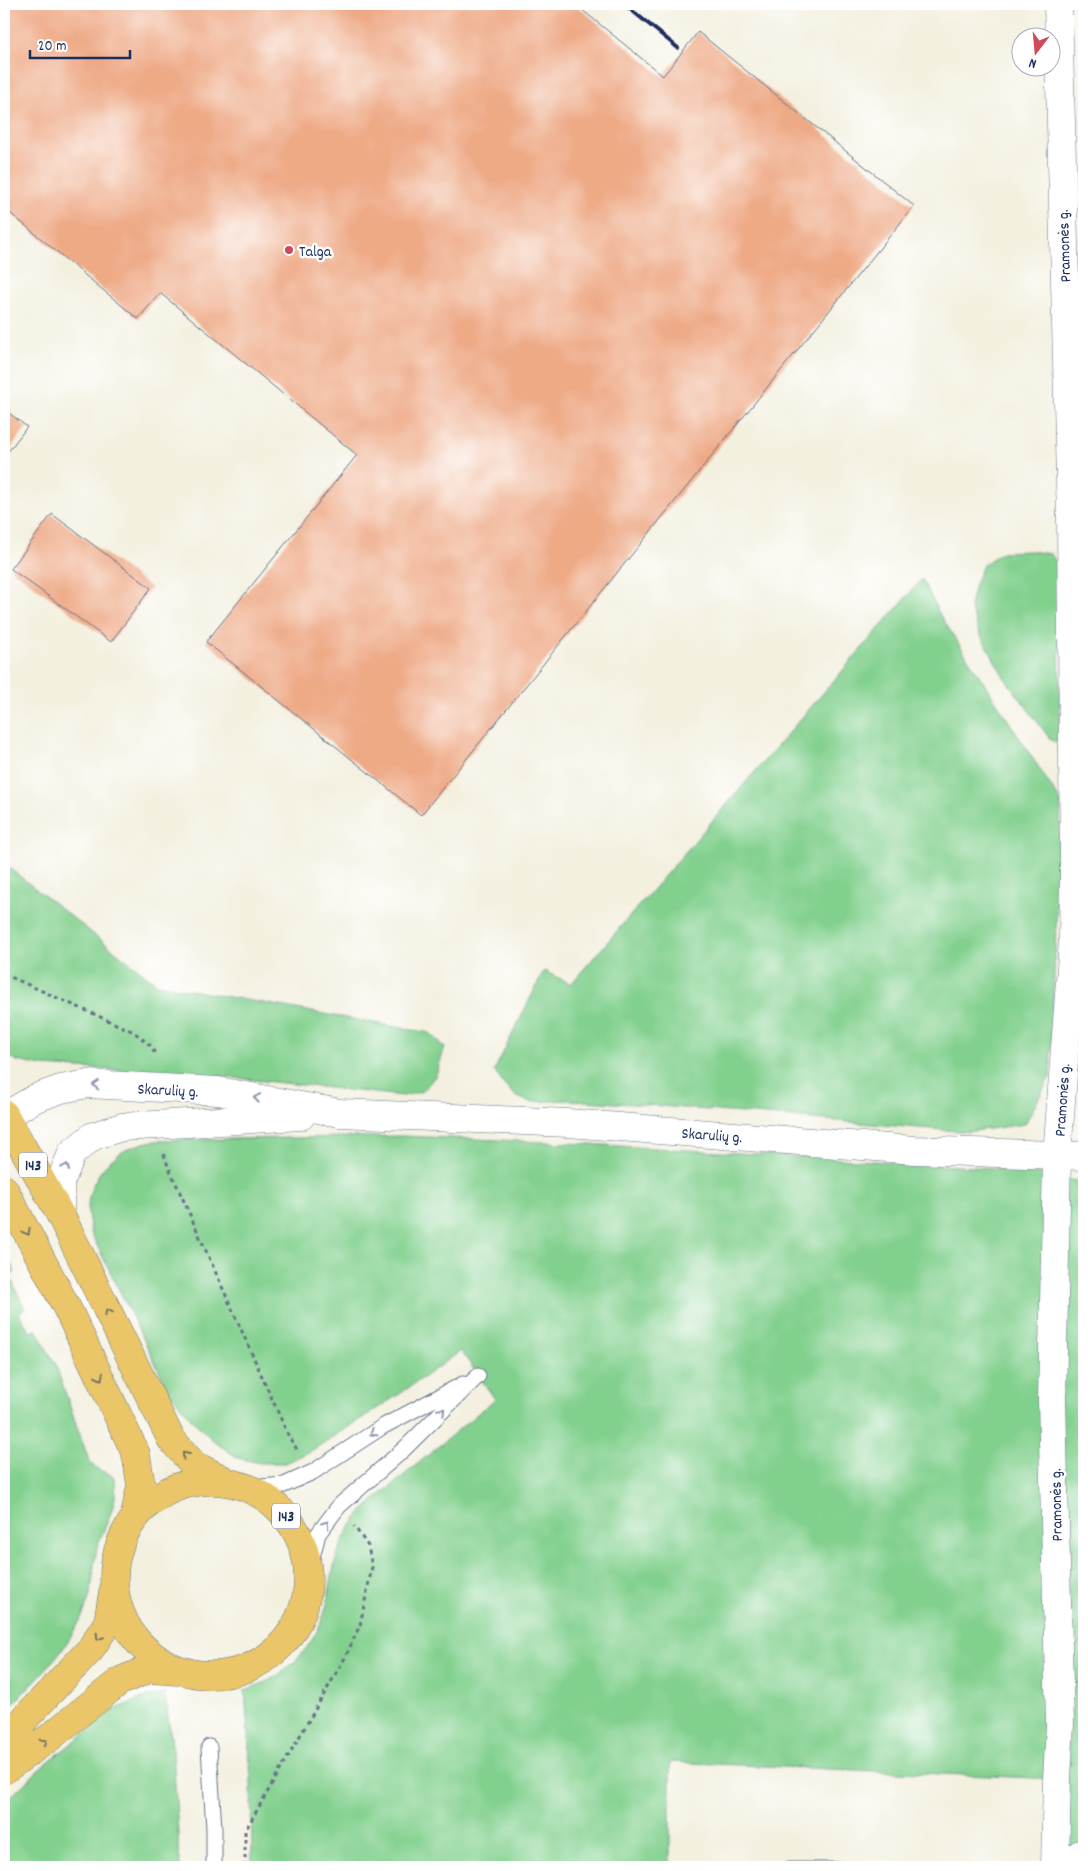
<svg xmlns="http://www.w3.org/2000/svg" width="1088" height="1871" viewBox="0 0 1088 1871" font-family="Dekko,sans-serif">
<rect width="100%" height="100%" fill="#fff"/>
<filter id="ink" filterUnits="userSpaceOnUse"><feTurbulence type="fractalNoise" baseFrequency=".02" numOctaves="2"/><feDisplacementMap in="SourceGraphic" scale="10" xChannelSelector="R" yChannelSelector="G"/><feConvolveMatrix kernelMatrix="1 2 1 2 8 2 1 2 1" color-interpolation-filters="sRGB"/></filter>
<filter id="wash" filterUnits="userSpaceOnUse"><feTurbulence type="fractalNoise" baseFrequency=".0096" numOctaves="4" result="noise"/><feDisplacementMap in="SourceGraphic" scale="20" xChannelSelector="R" yChannelSelector="G"/><feGaussianBlur stdDeviation="1.12" result="paint"/><feColorMatrix in="noise" values="0 0 0 0 0 0 0 0 0 0 0 0 0 0 0 0 0 1.4 0 .05"/><feComposite in="paint" operator="in"/></filter>
<g filter="url(#wash)">
<rect width="100%" height="100%" fill="#f3f0df"/>
<g fill="#82d08e" stroke="#4e8076">
<polygon points="1031,551 1051,554 1059,567 1060,737 1056,742 1051,740 1004,677 979,632 970,607 975,584 983,565 1002,552"/>
<polygon points="922,579 940,615 1061,802 1050,1077 1025,1124 967,1132 648,1105 568,1100 531,1102 517,1097 505,1086 494,1071 544,971 571,984"/>
<polygon points="4,864 157,984 430,1033 445,1047 436,1075 423,1091 403,1096 218,1076 42,1066 17,1061 4,1054"/>
<path d="M 402,1136 L 569,1143 L 1009,1169 L 1084,1182 L 1084,1867 L 1055,1867 L 1056,1779 L 670,1762 L 670,1867 L 252,1867 L 251,1779 L 245,1690 C 259,1685 273,1680 285,1670 C 305,1655 322,1628 327,1603 C 332,1575 336,1545 355,1521 C 369,1502 390,1488 408,1472 C 437,1448 466,1423 495,1399 L 461,1351 L 401,1393 L 311,1451 L 286,1463 L 260,1463 L 238,1458 L 215,1442 L 193,1421 L 169,1391 L 91,1233 C 90,1225 88,1217 88,1209 C 88,1177 114,1150 144,1143 C 154,1140 165,1141 175,1140 Z"/>
<path d="M 4,1249 L 15,1272 L 10,1277 L 25,1309 L 19,1313 L 30,1332 L 36,1330 L 55,1363 L 89,1461 C 96,1471 104,1471 113,1476 C 122,1497 105,1525 98,1545 C 93,1562 94,1581 89,1598 C 75,1645 37,1678 4,1713 Z"/>
<polygon points="165,1694 173,1752 180,1867 4,1867 4,1803 43,1766 114,1710 142,1698"/>
</g>
<g id="blocks">
<g fill="#eea985">
<polygon points="4,4 575,4 663,76 698,32 914,206 421,815 206,642 357,455 160,293 138,319 4,208"/>
<polygon points="4,409 27,427 4,457"/>
<polygon points="52,514 151,588 111,642 11,569"/>
<rect x="785" y="1862" width="63" height="5"/>
<rect x="943" y="1865" width="30" height="2"/>
</g>
</g>
</g>
<g filter="url(#ink)">
<use href="#blocks" fill-opacity="0" stroke="#67738b" stroke-width="1"/>
<g fill="none" stroke-linecap="round" stroke-linejoin="round">
<g stroke="#67738b" stroke-width="17">
<g id="service">
<polyline points="249,1488 284,1485 313,1472 382,1427 463,1384"/>
<polyline points="309,1569 318,1534 339,1506 402,1451 478,1376"/>
<polyline points="209,1747 214,1829 214,1867"/>
</g>
</g>
<g stroke="#67738b" stroke-width="29">
<g id="minor">
<polyline points="4,1119 5,1116 36,1098 61,1089 88,1084 218,1091 340,1113 568,1123 914,1150 1084,1156"/>
<polyline points="60,1214 60,1183 72,1153 93,1136 122,1127 301,1116"/>
<polyline points="1055,1867 1057,1779 1060,1724 1052,1400 1057,1156 1073,940 1074,870 1071,520 1058,4"/>
<polyline points="1064,1867 1080,1854 1084,1853"/>
</g>
</g>
<g stroke="#67738b" stroke-width="29">
<g id="primary">
<polyline points="4,1114 60,1214 171,1439 194,1465 224,1480"/>
<polyline points="4,1189 68,1310 136,1454 141,1485 135,1515"/>
<circle cx="211" cy="1578" r="97"/>
<polyline points="4,1748 27,1716 90,1650 108,1622 113,1592"/>
<polyline points="4,1770 50,1737 120,1681 149,1669 177,1671"/>
</g>
</g>
<g stroke="#67738b" stroke-width="3" stroke-dasharray="4 4" stroke-linecap="butt">
<polyline points="4,974 134,1032 151,1046 156,1056"/>
<polyline points="164,1154 166,1161 289,1437 298,1451"/>
<polyline points="245,1867 245,1831 346,1656 360,1625 372,1567 368,1546 354,1526"/>
</g>
<use href="#service" stroke="#fff" stroke-width="15"/>
<use href="#minor" stroke="#fff" stroke-width="28"/>
<use href="#primary" stroke="#eac669" stroke-width="28"/>
<polyline stroke="#1b2f5e" stroke-width="4" points="624,4 678,48"/>
</g>
<defs><path id="oneway-chevron" d="M-2-3.5L2.5 0L-2 3.5" fill="none" stroke-width="1.6" stroke-linecap="round" stroke-linejoin="round" transform="scale(1.25)"/></defs>
<g stroke="#8d97ae">
<use href="#oneway-chevron" transform="translate(96 1085) rotate(-177)"/>
<use href="#oneway-chevron" transform="translate(257 1098) rotate(-170)"/>
<use href="#oneway-chevron" transform="translate(66 1167) rotate(-67)"/>
<use href="#oneway-chevron" transform="translate(442 1411) rotate(-45)"/>
<use href="#oneway-chevron" transform="translate(373 1433) rotate(147)"/>
<use href="#oneway-chevron" transform="translate(326 1524) rotate(-55)"/>
</g>
<g stroke="#787363">
<use href="#oneway-chevron" transform="translate(27 1232) rotate(61)"/>
<use href="#oneway-chevron" transform="translate(108 1312) rotate(-116)"/>
<use href="#oneway-chevron" transform="translate(100 1377) rotate(64)"/>
<use href="#oneway-chevron" transform="translate(185 1455) rotate(-132)"/>
<use href="#oneway-chevron" transform="translate(99 1637) rotate(122)"/>
<use href="#oneway-chevron" transform="translate(44 1742) rotate(-35)"/>
</g>
</g>
<circle fill="#d1495b" stroke="#fff" stroke-width="2" cx="289" cy="250" r="5"/>
<g text-anchor="middle" stroke-width="5" stroke-linejoin="round" paint-order="stroke">
<g fill="#fff" stroke="#5f6d8e" stroke-width="1">
<rect x="19" y="1152.5" width="28" height="25" rx="4"/>
<rect x="272" y="1503.5" width="28" height="25" rx="4"/>
</g>
<g font-size="15" font-weight="bold" fill="#1b2f5e">
<text x="33" y="1170">143</text>
<text x="286" y="1521">143</text>
</g>
<g font-size="16" fill="#1b2f5e" stroke="#fff">
<text transform="translate(1063 246) rotate(-92)" y="6">Pramonės g.</text>
<text transform="translate(168 1089) rotate(3)" y="6">Skarulių g.</text>
<text transform="translate(1061 1100) rotate(-86)" y="6">Pramonės g.</text>
<text transform="translate(712 1134) rotate(4)" y="6">Skarulių g.</text>
<text transform="translate(1055 1505) rotate(-91)" y="6">Pramonės g.</text>
</g>
<g font-size="16" fill="#1b2f5e" stroke="#fff" text-anchor="start">
<text x="299" y="256">Talga</text>
</g>
</g>
<rect width="1088" height="1871" fill="none" stroke="#fff" stroke-width="20"/>
<g transform="translate(1036 52) rotate(196)"><circle r="24" fill="#ffffff" stroke="#a4acbf"/>
<path d="M0-4L9 19L0 12L-9 19Z" fill="#d1495b"/>
<text y="-8" font-size="14" font-weight="bold" text-anchor="middle" fill="#1b2f5e">N</text>
</g>
<path d="M30 50v8h100v-8" fill="none" stroke="#1b2f5e" stroke-width="2.5"/>
<text x="38" y="50" font-size="15" fill="#1b2f5e" stroke="#ffffff" stroke-width="4" paint-order="stroke">20 m</text>
</svg>
